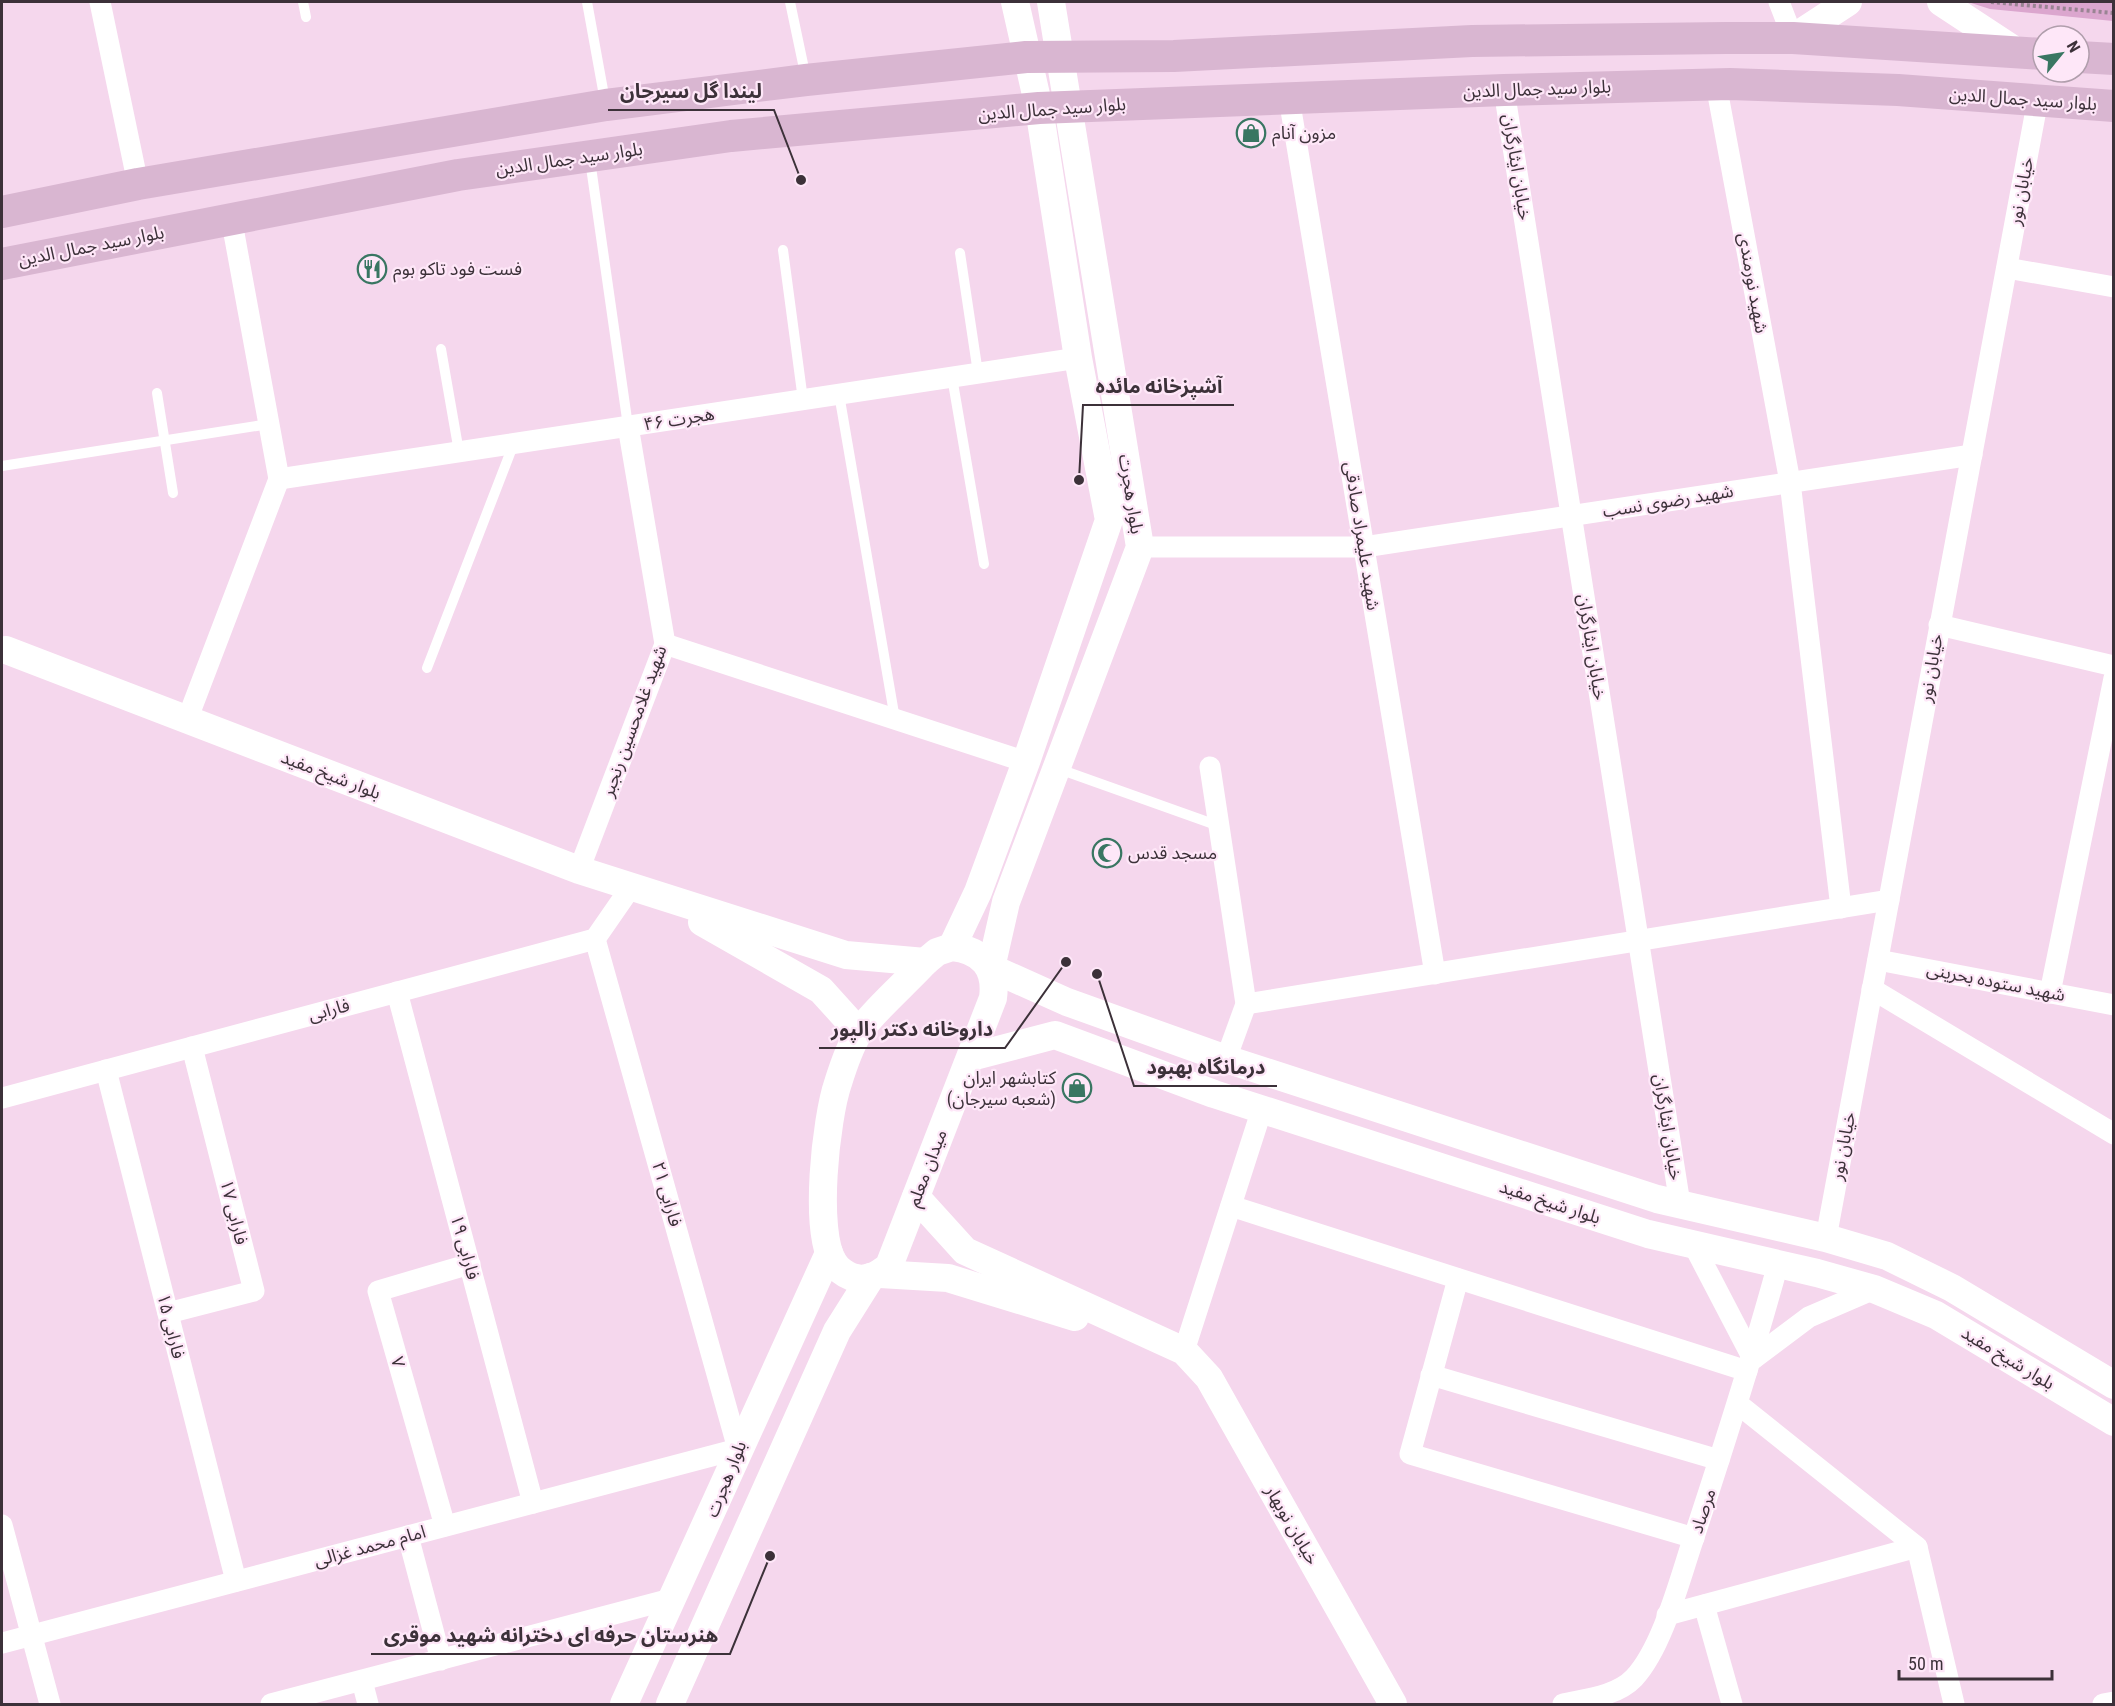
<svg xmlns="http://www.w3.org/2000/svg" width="2115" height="1706" viewBox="0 0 2115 1706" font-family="'Roboto Condensed','Noto Sans Arabic',sans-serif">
<rect width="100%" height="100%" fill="#f5d7ed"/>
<polygon fill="#dba6ce" points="1968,2 2113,2 2113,21 1990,9"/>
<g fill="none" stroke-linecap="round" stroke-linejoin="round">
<polyline stroke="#998493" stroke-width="4" stroke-dasharray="3 3" stroke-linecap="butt" points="1991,2 2114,13"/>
<g stroke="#fff" stroke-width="10">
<polyline points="303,2 306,17"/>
<polyline points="587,2 605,101"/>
<polyline points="790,2 806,78"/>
<polyline points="590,160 628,426"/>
<polyline points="783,250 803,400"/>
<polyline points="960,253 978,373"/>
<polyline points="441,349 459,452"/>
<polyline points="952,377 984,564"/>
<polyline points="157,393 173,493"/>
<polyline points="839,394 895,719"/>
<polyline points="2,466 269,424"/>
<polyline points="427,668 514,443"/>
<polyline points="1059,769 1219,826"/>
</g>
<g stroke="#fff" stroke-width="21">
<polyline points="100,2 138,184"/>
<polyline points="1779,2 1793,38"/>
<polyline points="1716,84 1790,482 1841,908"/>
<polyline points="1504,90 1680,1204"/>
<polyline points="1289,98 1435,974"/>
<polyline points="2007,268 2114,287"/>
<polyline points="279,479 1078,358"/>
<polyline points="1140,547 1364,547 1972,455"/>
<polyline points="1939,625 2114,666"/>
<polyline points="665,644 1026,762"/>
<polyline points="187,720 279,479 231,217"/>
<polyline points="1210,767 1246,1004 1226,1059"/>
<polyline points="579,870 665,644 628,426"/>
<polyline points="1878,960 2114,1005"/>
<polyline points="1872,989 2114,1134"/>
<polyline points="397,992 533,1503"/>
<polyline points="2050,993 2114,678"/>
<polyline points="1246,1004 1889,900"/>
<polyline points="106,1070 236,1581"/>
<polyline points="2,1098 595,939 631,887"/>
<polyline points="1231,1206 1747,1371"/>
<polyline points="1826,1238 2038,99"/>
<polyline points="1693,1244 1753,1359"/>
<polyline points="1458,1279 1410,1454 1694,1538"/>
<polyline points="168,1313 254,1291 192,1047"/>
<polyline points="1184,1351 1262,1109"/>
<polyline points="1753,1359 1809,1317 1874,1289"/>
<polyline points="1431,1375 1719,1460"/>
<polyline points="1738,1404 1917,1547 1954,1704"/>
<polyline points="2,1525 50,1704"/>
<polyline points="445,1526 378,1291 470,1264"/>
<polyline points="408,1536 441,1660"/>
<polyline points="1704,1605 1732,1704"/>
<polyline points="1667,1615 1917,1547"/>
<polyline points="2,1643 738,1449 595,939"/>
<polyline points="362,1681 368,1704"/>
<polyline points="271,1704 671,1599"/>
<path d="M 1563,1704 C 1586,1699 1617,1696 1634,1678 C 1663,1647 1680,1578 1694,1537 C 1724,1446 1753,1356 1778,1264"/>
<polyline points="2103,1704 2114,1702"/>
</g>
<g stroke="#fff" stroke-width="28">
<polyline points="1051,2 1140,547 1006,902 991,968 1067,1002 1226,1059 1657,1199 1826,1238 1887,1256 1952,1288 2114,1385"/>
<polyline points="1941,2 2017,52"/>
<polyline points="1793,38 1848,2"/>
<polyline points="6,650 579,870 846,955 925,962"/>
<polyline points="702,922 821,990 859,1032"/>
<polyline points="952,947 978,892 1026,762 1109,520 1078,358 1039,108 1015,2"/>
<path d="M 952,947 C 982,950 997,968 993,998 L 889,1266 C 878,1275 866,1282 852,1277 C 845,1274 838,1270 834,1263 C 813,1233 826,1118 838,1083 C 843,1067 850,1046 859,1032 C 872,1012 908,981 925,962 L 937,952 Z"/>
<polyline points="971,1057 1055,1035 1214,1094 1648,1234 1817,1273 1874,1289 1936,1315 2114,1422"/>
<polyline points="916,1197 965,1251 1184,1351 1209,1378 1393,1704"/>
<polyline points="880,1274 948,1278 1075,1317"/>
<polyline points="624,1704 829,1253"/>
<polyline points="670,1704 837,1331 871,1277"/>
</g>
<g stroke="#d9b6d1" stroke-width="32">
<polyline points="2079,57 2114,59"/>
<polyline points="2,212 138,184 606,105 806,80 1026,57 1174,56 1472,41 1726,38 1793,38 2043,54"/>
<polyline points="2,264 458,175 731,136 1039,108 1504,90 1730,84 1898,90 2114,106"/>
</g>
</g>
<defs>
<g id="shop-ring" transform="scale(1.5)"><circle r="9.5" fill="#fee7f8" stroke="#397662" stroke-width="1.5"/><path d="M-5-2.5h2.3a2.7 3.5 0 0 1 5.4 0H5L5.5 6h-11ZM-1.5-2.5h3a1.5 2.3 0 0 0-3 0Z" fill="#397662"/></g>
<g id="restaurant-ring" transform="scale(1.5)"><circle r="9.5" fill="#fee7f8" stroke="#397662" stroke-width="1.5"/><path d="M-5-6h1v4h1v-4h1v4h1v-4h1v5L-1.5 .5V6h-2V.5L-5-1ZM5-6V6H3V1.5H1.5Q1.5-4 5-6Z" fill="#397662"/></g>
<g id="mosque-ring" transform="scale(1.5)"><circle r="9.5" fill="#fee7f8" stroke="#397662" stroke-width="1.5"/><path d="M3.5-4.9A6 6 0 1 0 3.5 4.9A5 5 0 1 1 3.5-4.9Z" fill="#397662"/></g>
</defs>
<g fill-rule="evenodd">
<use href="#shop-ring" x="1251" y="133"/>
<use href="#restaurant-ring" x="372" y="269"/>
<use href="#mosque-ring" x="1107" y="853"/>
<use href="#shop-ring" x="1077" y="1088"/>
</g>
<g text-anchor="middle" stroke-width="4.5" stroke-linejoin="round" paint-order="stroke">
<g font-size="18" fill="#3c3139" stroke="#fee7f8">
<text transform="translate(1537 89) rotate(-2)" y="6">بلوار سید جمال الدین</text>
<text transform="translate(2023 99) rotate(4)" y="6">بلوار سید جمال الدین</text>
<text transform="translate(1052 109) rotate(-4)" y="6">بلوار سید جمال الدین</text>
<text transform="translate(569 159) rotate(-8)" y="6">بلوار سید جمال الدین</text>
<text transform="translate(1517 167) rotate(81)" y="6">خیابان ایثارگران</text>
<text transform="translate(2021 191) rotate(-79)" y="6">خیابان نور</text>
<text transform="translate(91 246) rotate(-11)" y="6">بلوار سید جمال الدین</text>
<text transform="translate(1753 283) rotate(80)" y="6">شهید نورمندی</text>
<text transform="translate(679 419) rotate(-9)" y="6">هجرت ۴۶</text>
<text transform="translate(1131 494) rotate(81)" y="6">بلوار هجرت</text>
<text transform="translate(1668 501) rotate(-9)" y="6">شهید رضوی نسب</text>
<text transform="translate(1362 536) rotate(81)" y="6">شهید علیمراد صادقی</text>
<text transform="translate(1592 647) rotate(81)" y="6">خیابان ایثارگران</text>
<text transform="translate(1931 668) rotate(-80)" y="6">خیابان نور</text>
<text transform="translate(634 721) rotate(-70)" y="6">شهید غلامحسین رنجبر</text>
<text transform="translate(331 775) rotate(21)" y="6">بلوار شیخ مفید</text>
<text transform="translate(1996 982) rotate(11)" y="6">شهید ستوده بحرینی</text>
<text transform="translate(329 1010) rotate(-15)" y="6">فارابی</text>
<text transform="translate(1668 1127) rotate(81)" y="6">خیابان ایثارگران</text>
<text transform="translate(1843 1146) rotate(-79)" y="6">خیابان نور</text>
<text transform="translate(927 1168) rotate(-69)" y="6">میدان معلم</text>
<text transform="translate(667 1194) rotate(74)" y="6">فارابی ۲۱</text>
<text transform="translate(1550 1202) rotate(18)" y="6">بلوار شیخ مفید</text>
<text transform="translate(234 1212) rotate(76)" y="6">فارابی ۱۷</text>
<text transform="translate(465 1247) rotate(75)" y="6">فارابی ۱۹</text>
<text transform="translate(171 1326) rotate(76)" y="6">فارابی ۱۵</text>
<text transform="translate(2008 1358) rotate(31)" y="6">بلوار شیخ مفید</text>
<text transform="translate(398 1362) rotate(74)" y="6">۷</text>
<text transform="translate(726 1479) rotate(-68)" y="6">بلوار هجرت</text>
<text transform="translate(1703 1511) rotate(-72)" y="6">مرصاد</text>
<text transform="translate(1292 1525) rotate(60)" y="6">خیابان نوبهار</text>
<text transform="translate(370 1546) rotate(-15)" y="6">امام محمد غزالی</text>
</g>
<g font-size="18" fill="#3c3139" stroke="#fee7f8" text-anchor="start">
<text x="1272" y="139">مزون آنام</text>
<text x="393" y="275">فست فود تاکو بوم</text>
<text x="1128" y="859">مسجد قدس</text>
<text x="1056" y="1084" text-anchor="end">کتابشهر ایران<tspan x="1056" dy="21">(شعبه سیرجان)</tspan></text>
</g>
</g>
<path fill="none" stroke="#3c3139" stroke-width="2" d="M801 180L774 110H608M1079 480L1083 405H1234M1066 962L1005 1048H819M1097 974L1134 1086H1277M770 1556L730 1654H371"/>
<g fill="#3c3139" stroke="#fee7f8" stroke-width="2">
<circle cx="801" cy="180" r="6"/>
<circle cx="1079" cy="480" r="6"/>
<circle cx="1066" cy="962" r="6"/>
<circle cx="1097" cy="974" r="6"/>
<circle cx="770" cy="1556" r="6"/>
</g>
<g font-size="20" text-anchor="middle" font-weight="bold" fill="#3c3139" stroke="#fee7f8" stroke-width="4.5" stroke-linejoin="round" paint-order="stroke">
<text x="691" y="98">لیندا گل سیرجان</text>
<text x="1159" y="393">آشپزخانه مائده</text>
<text x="912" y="1036">داروخانه دکتر زالپور</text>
<text x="1206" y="1074">درمانگاه بهبود</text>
<text x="551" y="1642">هنرستان حرفه ای دخترانه شهید موقری</text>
</g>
<rect width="2115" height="1706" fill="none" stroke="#3c3139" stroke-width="6"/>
<g transform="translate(2061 54) rotate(60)"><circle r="28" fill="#fee7f8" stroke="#b09eac" stroke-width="1.5"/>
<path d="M0-4.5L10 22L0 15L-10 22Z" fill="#397662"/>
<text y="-9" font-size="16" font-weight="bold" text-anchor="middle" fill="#3c3139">N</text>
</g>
<path d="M1899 1670v9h153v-9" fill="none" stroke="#3c3139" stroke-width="3"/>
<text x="1908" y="1670" font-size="18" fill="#3c3139" stroke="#fee7f8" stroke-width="4.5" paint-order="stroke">50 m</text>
</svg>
